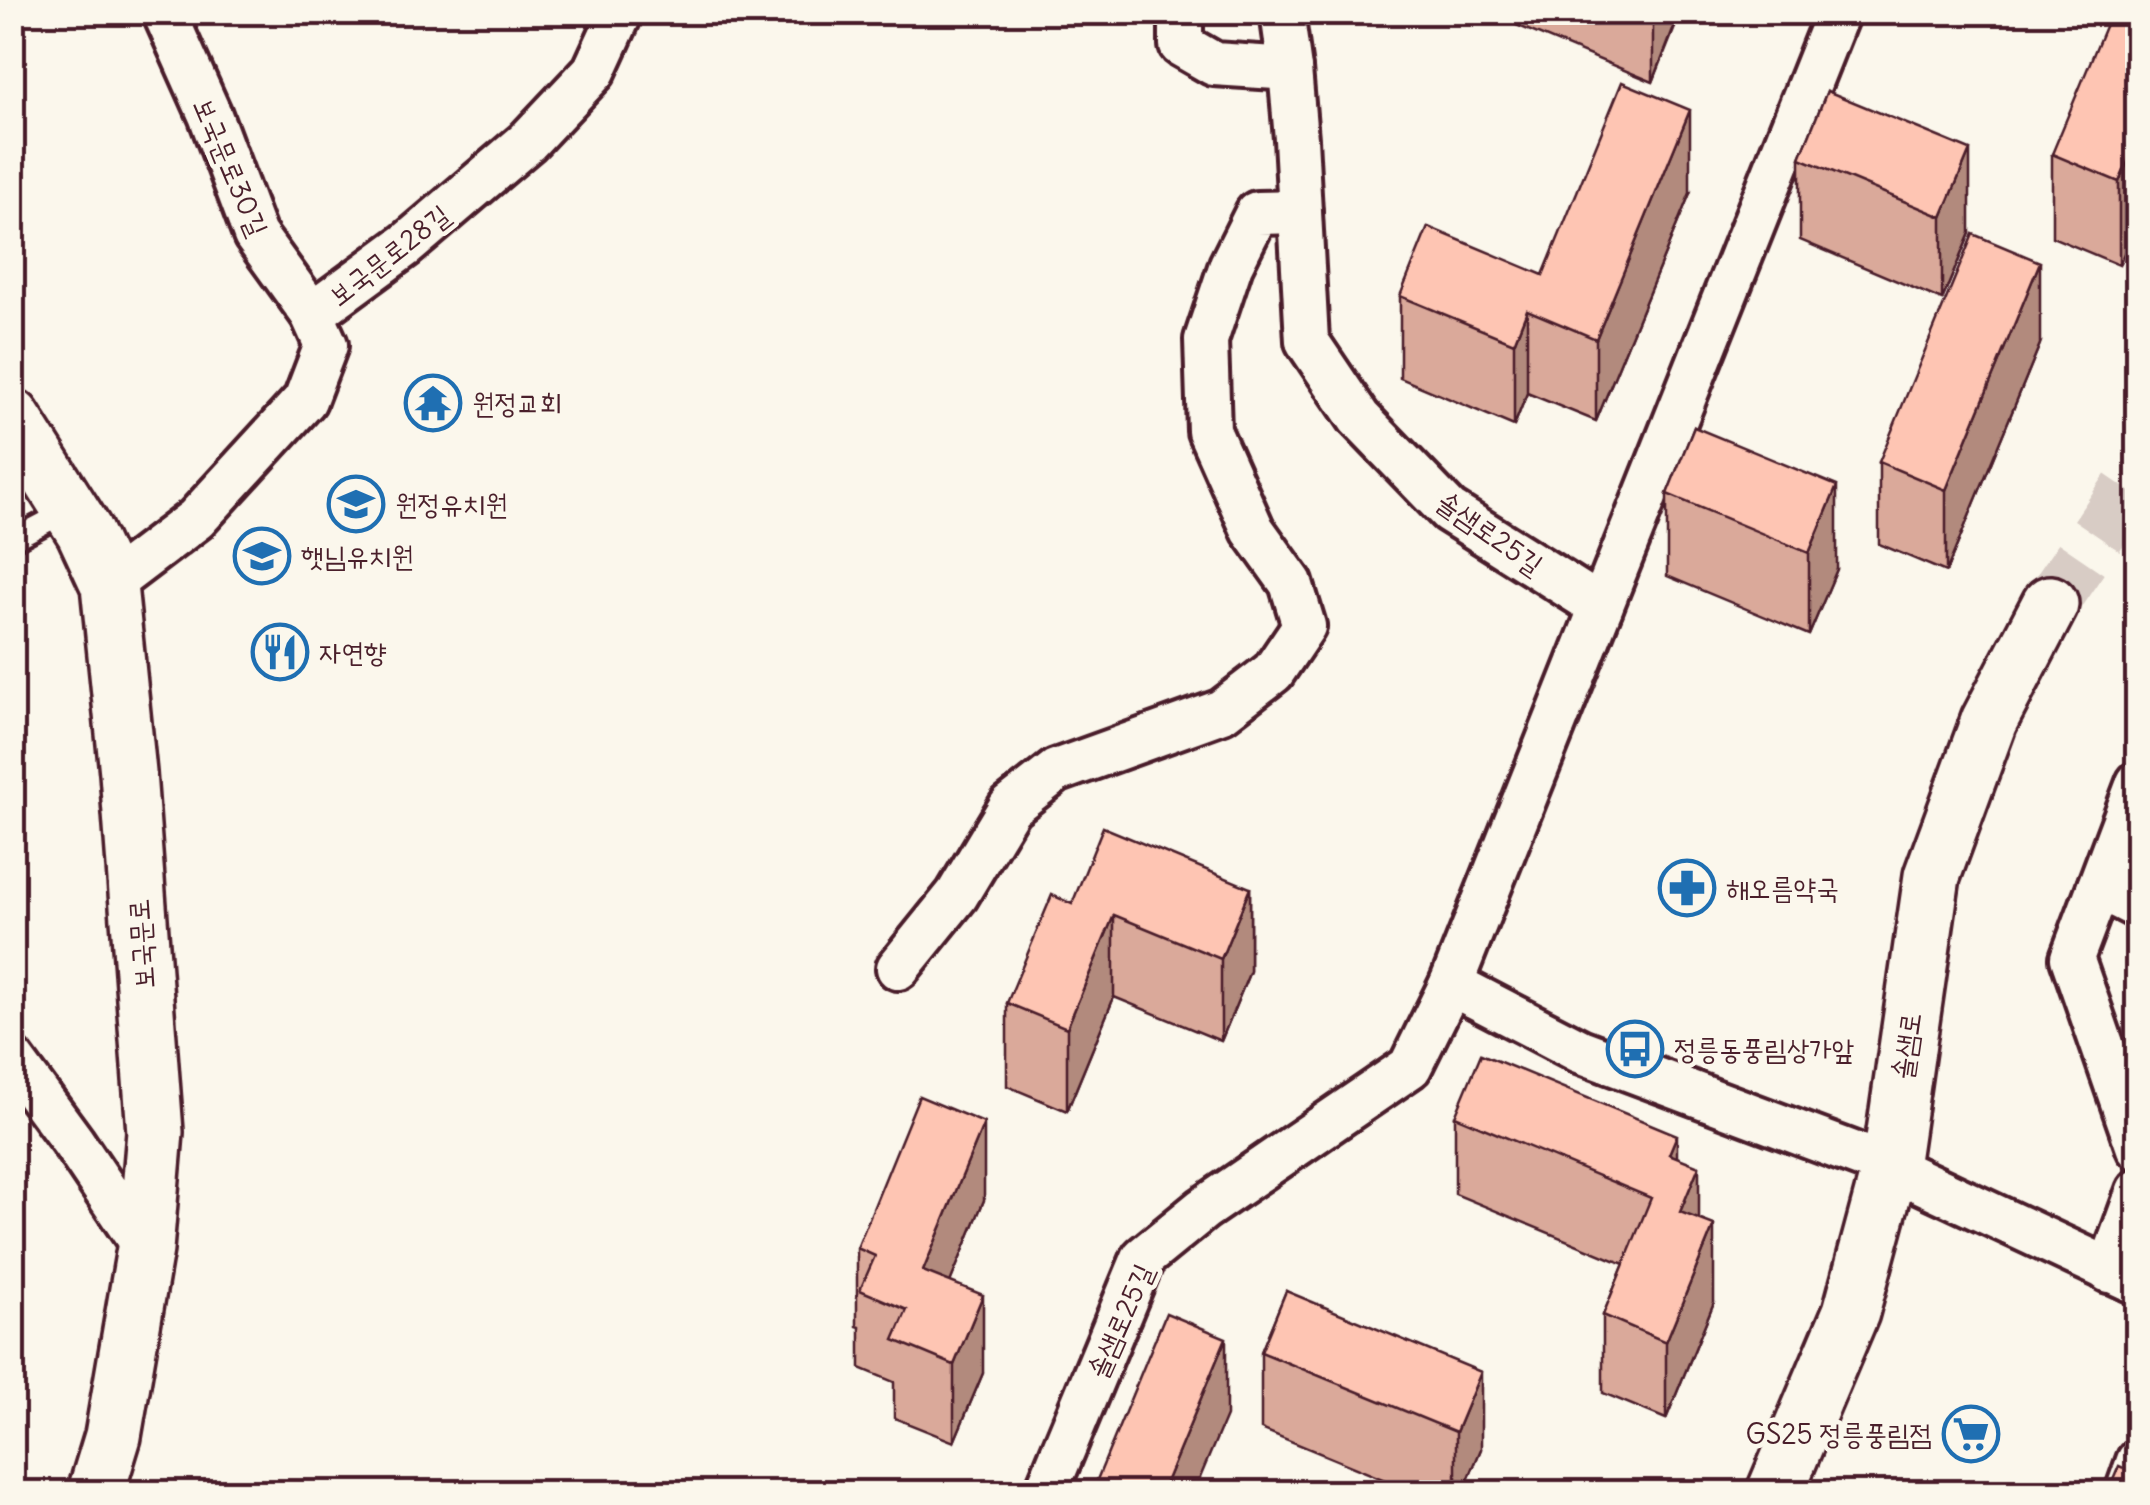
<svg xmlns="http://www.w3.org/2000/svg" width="2150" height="1505" viewBox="0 0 2150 1505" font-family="Delius,'Poor Story',sans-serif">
<rect width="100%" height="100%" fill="#fbf7ec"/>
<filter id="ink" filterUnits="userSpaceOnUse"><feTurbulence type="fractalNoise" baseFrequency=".01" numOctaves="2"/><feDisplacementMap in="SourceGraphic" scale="20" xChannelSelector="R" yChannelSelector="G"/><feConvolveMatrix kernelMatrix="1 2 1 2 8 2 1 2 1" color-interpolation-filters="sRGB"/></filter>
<g filter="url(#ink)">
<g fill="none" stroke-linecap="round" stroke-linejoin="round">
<polyline stroke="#d8ccc5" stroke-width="55" stroke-dasharray="55 28" stroke-linecap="butt" points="2050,604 2138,475"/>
<g stroke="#4a1f2b" stroke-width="28">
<polyline id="lane" points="12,540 69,510"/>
</g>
<g stroke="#4a1f2b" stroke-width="50">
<g id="street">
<polyline points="1181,12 1181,45 1214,64 1290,69"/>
<polyline points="1282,12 1290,69 1296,139 1307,341 1359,418 1449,511 1601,607"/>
<polyline points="312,314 406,245 527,142 594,71 621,12"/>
<polyline points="109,585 196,519 305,400 326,345 312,314 255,235 210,115 164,12"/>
<polyline points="2138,783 2072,958 2138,1148"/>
<polyline points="2099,887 2138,907"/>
<polyline points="898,968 957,895 1010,807 1056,771 1222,711 1273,672 1304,626 1291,583 1253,530 1209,431 1206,340 1231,265 1257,213 1300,212"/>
<polyline points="1451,984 1580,1051 1890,1167 2138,1283"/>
<polyline points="12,1059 73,1142 145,1249"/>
<polyline points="2109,1271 2138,1191"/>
<polyline points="1046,1492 1143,1258 1203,1209 1410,1067 1451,984 1838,12"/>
<polyline points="2127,1492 2138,1461"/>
</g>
</g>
<g stroke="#4a1f2b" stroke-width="62">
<g id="secondary">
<polyline points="12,417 84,531 109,585 128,773 155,1132 145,1249 113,1436 96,1492"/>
<polyline points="1775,1492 1851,1312 1890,1167 1932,876 1989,721 2050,604"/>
</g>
</g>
<use href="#lane" stroke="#fbf7ec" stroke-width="20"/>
<use href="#street" stroke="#fbf7ec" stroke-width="42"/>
<use href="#secondary" stroke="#fbf7ec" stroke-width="55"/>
</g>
<g fill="#daa99a" stroke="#4a1f2b" stroke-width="2.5">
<polygon points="1485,12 1680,12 1680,15 1653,82"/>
<polygon points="2138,12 2119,265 2052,237 2052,154"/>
<polygon points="1827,91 1970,233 1942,300 1800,240 1800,158"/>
<polygon points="1690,193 1596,421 1527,393 1514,426 1400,378 1400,296 1543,275"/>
<polygon points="2040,344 1946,572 1879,544 1879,462"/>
<polygon points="1694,427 1837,569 1809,635 1667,576 1667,494"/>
<polygon points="1250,888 1250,971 1221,1041 1114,997 1067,1111 1007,1086 1007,1003 1072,904"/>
<polygon points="1455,1116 1677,1157 1699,1219 1714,1302 1666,1419 1603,1393 1603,1315 1624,1264 1455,1194"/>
<polygon points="984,1200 950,1282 983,1373 954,1442 894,1418 894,1382 860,1368 860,1327 857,1326 857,1248"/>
<polygon points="1286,1291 1481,1449 1463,1492 1414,1492 1261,1429 1261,1352"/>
</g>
<g fill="#b28a7d" stroke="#4a1f2b" stroke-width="2.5">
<polygon points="1653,12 1680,12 1653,82"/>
<polygon points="1690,110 1690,193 1596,421 1596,339"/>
<polygon points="2138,138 2138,221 2119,265 2119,182"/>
<polygon points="1970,150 1970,233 1942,300 1942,217"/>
<polygon points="2040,262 2040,344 1946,572 1946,490"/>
<polygon points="1527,310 1527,393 1514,426 1514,343"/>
<polygon points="1837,486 1837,569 1809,635 1809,553"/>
<polygon points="1250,888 1250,971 1221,1041 1221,959"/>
<polygon points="1114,915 1114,997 1067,1111 1067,1028"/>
<polygon points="984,1123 984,1200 923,1348 923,1271"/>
<polygon points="1677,1135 1677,1212 1669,1154"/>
<polygon points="1699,1166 1699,1243 1680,1212"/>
<polygon points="1714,1225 1714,1302 1666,1419 1666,1342"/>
<polygon points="983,1295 983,1373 954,1442 954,1365"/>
<polygon points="1226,1338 1226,1416 1194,1492 1162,1492"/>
<polygon points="1481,1372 1481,1449 1463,1492 1456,1492 1456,1432"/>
</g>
<g fill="#fec5b3" stroke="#4a1f2b" stroke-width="2.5">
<polygon points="2111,12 2138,12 2138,138 2119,182 2052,154"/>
<polygon points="1622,82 1690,110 1596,339 1527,310 1514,343 1400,296 1428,227 1543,275"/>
<polygon points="1827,91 1970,150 1942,217 1800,158"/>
<polygon points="1973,234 2040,262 1946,490 1879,462"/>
<polygon points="1694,427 1837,486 1809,553 1667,494"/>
<polygon points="1103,827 1250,888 1221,959 1114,915 1067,1028 1007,1003 1052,895 1072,904"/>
<polygon points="1481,1054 1677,1135 1669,1154 1699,1166 1680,1212 1714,1225 1666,1342 1603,1315 1651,1198 1455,1116"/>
<polygon points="919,1096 984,1123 923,1271 983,1295 954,1365 894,1340 907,1310 860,1290 875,1256 857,1248"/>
<polygon points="1286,1291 1481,1372 1456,1432 1261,1352"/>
<polygon points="1166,1313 1226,1338 1162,1492 1092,1492"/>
<polygon points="2119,1466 2138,1474 2138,1492 2108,1492"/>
</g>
</g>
<defs>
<g id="temple-ring" transform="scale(2.875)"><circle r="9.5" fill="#fbf7ec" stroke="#1f6fb2" stroke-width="1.5"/><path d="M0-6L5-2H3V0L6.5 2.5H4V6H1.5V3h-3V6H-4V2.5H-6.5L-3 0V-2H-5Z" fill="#1f6fb2"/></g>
<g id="school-ring" transform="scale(2.875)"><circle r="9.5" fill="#fbf7ec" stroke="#1f6fb2" stroke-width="1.5"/><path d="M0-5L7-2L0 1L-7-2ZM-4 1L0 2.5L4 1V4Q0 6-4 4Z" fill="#1f6fb2"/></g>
<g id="restaurant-ring" transform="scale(2.875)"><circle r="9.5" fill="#fbf7ec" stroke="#1f6fb2" stroke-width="1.5"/><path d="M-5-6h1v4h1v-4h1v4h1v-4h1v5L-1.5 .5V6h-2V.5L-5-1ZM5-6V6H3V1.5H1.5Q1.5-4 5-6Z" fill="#1f6fb2"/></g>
<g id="pharmacy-ring" transform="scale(2.875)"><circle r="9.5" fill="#fbf7ec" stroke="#1f6fb2" stroke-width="1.5"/><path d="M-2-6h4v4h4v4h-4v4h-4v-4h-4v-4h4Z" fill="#1f6fb2"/></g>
<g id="bus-ring" transform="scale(2.875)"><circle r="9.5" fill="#fbf7ec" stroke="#1f6fb2" stroke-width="1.5"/><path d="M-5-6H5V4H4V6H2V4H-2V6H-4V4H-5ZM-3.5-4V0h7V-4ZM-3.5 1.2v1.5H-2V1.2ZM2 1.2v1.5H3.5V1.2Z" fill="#1f6fb2"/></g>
<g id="supermarket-ring" transform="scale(2.875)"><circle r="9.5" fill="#fbf7ec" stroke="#1f6fb2" stroke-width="1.5"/><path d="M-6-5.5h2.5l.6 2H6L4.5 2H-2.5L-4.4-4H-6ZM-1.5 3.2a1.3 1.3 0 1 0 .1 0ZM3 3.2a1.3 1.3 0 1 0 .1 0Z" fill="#1f6fb2"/></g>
</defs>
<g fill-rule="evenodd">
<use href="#temple-ring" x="433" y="403"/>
<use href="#school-ring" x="356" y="504"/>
<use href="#school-ring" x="262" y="556"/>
<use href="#restaurant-ring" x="280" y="652"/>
<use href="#pharmacy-ring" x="1687" y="888"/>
<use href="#bus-ring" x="1635" y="1049"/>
<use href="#supermarket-ring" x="1971" y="1434"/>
</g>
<g text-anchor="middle" stroke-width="9" stroke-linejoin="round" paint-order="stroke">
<g font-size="28" fill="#4a1f2b" stroke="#fbf7ec">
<text transform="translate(231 167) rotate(67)" y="10">보국문로30길</text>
<text transform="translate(389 255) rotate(-38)" y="10">보국문로28길</text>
<text transform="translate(1490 533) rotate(35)" y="10">솔샘로25길</text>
<text transform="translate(141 944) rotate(-94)" y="10">보국문로</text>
<text transform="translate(1906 1046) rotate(-82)" y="10">솔샘로</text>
<text transform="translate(1120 1321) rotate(-66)" y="10">솔샘로25길</text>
</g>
<g font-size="28" fill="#4a1f2b" stroke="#fbf7ec" text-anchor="start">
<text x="472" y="413">원정교회</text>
<text x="395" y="514">원정유치원</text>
<text x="301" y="566">햇님유치원</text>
<text x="319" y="662">자연향</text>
<text x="1726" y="898">해오름약국</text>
<text x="1674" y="1059">정릉동풍림상가앞</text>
<text x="1932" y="1444" text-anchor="end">GS25 정릉풍림점</text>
</g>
</g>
<rect width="2150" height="1505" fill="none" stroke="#fbf7ec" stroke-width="50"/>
<rect x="25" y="25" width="2100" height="1455" fill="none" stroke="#4a1f2b" stroke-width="4" filter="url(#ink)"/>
</svg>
